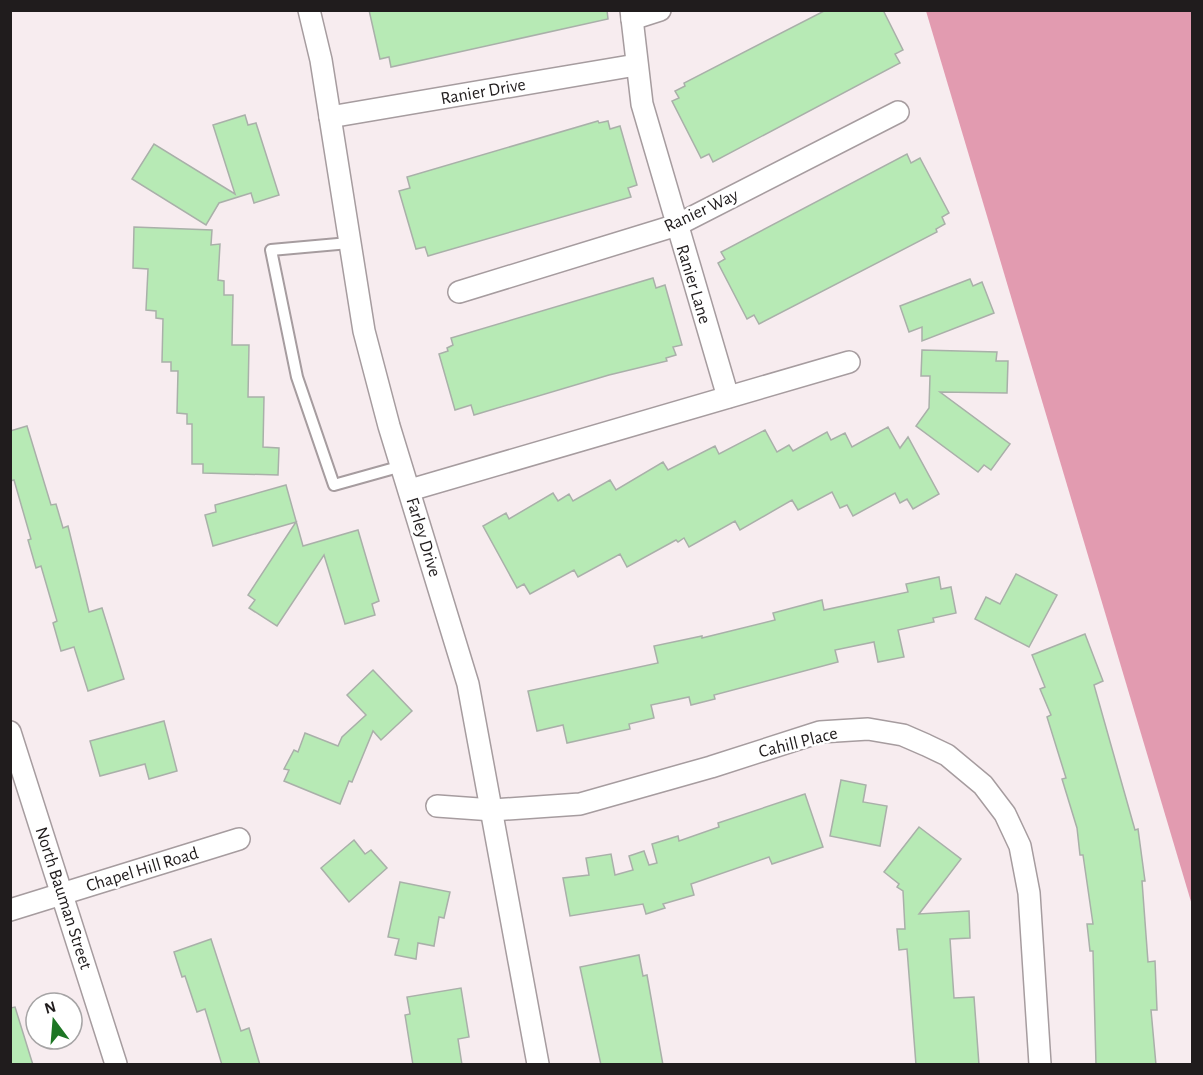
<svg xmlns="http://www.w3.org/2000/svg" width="1203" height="1075" viewBox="0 0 1203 1075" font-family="'Alegreya Sans',sans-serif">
<rect width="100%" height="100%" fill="#f7ecef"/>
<polygon fill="#e29bb0" points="926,11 1192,11 1192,905"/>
<g fill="#b7eab5" stroke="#a9b0a9" stroke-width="1.5">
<polygon points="369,10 607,10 608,19 391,67 389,57 380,59"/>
<polygon points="826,10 883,10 903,50 895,54 900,63 713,162 709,154 701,158 672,101 679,98 675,91 685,86 684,83"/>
<polygon points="245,115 248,125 256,123 279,195 254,203 251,193 219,203 206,225 132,179 154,144 235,194 213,125"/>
<polygon points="598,121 599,123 608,121 610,129 620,126 637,185 628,188 631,197 428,256 425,247 416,249 399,191 410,188 407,177"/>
<polygon points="907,154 911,163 920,158 949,213 942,217 945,224 936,229 937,232 759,324 754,315 747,319 718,263 725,259 721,252"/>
<polygon points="134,227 212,230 211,245 220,244 218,280 224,281 224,295 233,295 232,345 249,345 248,397 264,397 263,447 279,448 278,475 203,473 203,464 192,464 192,424 187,424 187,414 177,413 178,371 171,371 171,362 162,362 163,319 156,318 156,311 146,310 148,269 133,268"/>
<polygon points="653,278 656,288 665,285 682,345 673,347 676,355 666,358 667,361 609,375 474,415 471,405 455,410 439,354 448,351 447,348 453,345 451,338"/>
<polygon points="970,279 973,286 982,282 994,313 922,341 922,327 909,332 900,306"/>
<polygon points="922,350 997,352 996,361 1008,361 1007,393 940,392 1010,444 991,470 984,465 978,472 916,426 929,408 930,376 921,376"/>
<polygon points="27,426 51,505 56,504 63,528 68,526 89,612 102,608 124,679 88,691 74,647 61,651 53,623 57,621 41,566 36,568 28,540 31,539 14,480 10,481 10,431"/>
<polygon points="888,427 900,448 908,437 939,494 913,509 907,499 900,503 895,493 853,516 847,505 840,508 832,492 798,510 792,500 740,530 735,521 689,547 684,538 678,542 676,540 627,567 620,554 578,577 574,570 530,594 524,584 517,588 483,526 506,513 509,519 553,493 558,501 569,494 573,501 610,480 616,490 663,462 668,470 715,446 719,454 765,430 777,452 789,445 793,451 827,432 831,440 845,433 852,447"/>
<polygon points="286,485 303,546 358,530 379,601 372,604 375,615 345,624 324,555 277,626 249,608 255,600 248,595 296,522 213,546 205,515 216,512 215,505"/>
<polygon points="1016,574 1057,595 1029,647 975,619 986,597 1000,604"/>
<polygon points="939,577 941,589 951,587 956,613 933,618 934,622 898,630 904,657 878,662 874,642 835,650 838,662 714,695 715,699 691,705 689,697 651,705 654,718 629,724 630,729 567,743 563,725 537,731 528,691 658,663 654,646 702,636 702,638 775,620 773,613 822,600 824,610 908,592 906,584"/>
<polygon points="1085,634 1103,681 1094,685 1135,830 1138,829 1145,881 1142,881 1148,962 1155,961 1157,1010 1151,1010 1156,1065 1096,1065 1093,951 1090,951 1087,924 1093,924 1083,855 1080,855 1077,828 1062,779 1066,778 1047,717 1051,715 1040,689 1045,687 1032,655"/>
<polygon points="373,670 412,711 381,740 373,731 352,782 349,781 340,804 284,781 289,770 284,769 294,750 298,752 305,733 338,746 342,737 366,715 347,695"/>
<polygon points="164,721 177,771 149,779 145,764 100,776 90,741"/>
<polygon points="841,780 866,785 863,802 887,806 880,846 830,836"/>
<polygon points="805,794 823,847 772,864 769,857 691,884 694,895 663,904 665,908 646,914 643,904 570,916 563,878 589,875 586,858 611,854 615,875 633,870 629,856 644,851 649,865 657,863 652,844 678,836 679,841 719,827 718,823"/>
<polygon points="919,827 961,859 919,914 969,911 970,938 950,939 954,998 974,997 979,1065 916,1065 907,949 899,950 897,929 905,929 903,891 897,887 899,884 884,872"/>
<polygon points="354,840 365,854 371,850 387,868 349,902 321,868"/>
<polygon points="400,882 450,892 444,918 439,917 434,946 418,943 416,959 395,955 399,939 388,937"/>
<polygon points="211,939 241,1031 249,1028 260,1065 222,1065 205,1009 197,1012 185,976 182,977 174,952"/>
<polygon points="639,955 643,976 647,975 663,1065 601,1065 580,967"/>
<polygon points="461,988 469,1037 458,1039 462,1065 413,1065 405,1015 410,1014 407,997"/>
<polygon points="15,1007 33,1065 10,1065 10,1008"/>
</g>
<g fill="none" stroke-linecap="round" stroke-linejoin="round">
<g stroke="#a69c9f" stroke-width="14">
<polyline id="service" points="349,243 271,250 297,377 334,485 402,466"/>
</g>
<g stroke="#a69c9f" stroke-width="24">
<g id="minor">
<polyline points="309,10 321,60 364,331 389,426 468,684 538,1064"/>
<polyline points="631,10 642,104 728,397"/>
<polyline points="632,19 660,10"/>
<polyline points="330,117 636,65"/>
<polyline points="459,292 677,225 898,112"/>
<polyline points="410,490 849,362"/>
<polyline points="10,732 116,1064"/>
<polyline points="437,806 493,810 580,804 711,767 820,732 868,729 903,735 926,745 947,755 983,785 1005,814 1020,846 1029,893 1040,1064"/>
<polyline points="10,910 239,839"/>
</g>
</g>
<use href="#service" stroke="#fff" stroke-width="10"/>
<use href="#minor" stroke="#fff" stroke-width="21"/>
</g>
<g text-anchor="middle" stroke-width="5" stroke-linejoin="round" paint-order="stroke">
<g font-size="18" fill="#201c1d" stroke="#fff">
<text transform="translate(483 91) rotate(-10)" y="6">Ranier Drive</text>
<text transform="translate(701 210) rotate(-25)" y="6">Ranier Way</text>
<text transform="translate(694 284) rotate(73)" y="6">Ranier Lane</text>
<text transform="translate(424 537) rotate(73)" y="6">Farley Drive</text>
<text transform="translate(798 742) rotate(-14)" y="6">Cahill Place</text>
<text transform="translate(142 869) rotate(-17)" y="6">Chapel Hill Road</text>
<text transform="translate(64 898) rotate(72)" y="6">North Bauman Street</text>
</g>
</g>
<rect width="1203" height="1075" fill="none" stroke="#201c1d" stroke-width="24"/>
<g transform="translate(54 1021) rotate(344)"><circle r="28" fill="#ffffff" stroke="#a6a4a5" stroke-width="1.5"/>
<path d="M0-4.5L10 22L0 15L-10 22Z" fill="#1d7624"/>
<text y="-9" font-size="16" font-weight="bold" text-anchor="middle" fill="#201c1d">N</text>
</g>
</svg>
